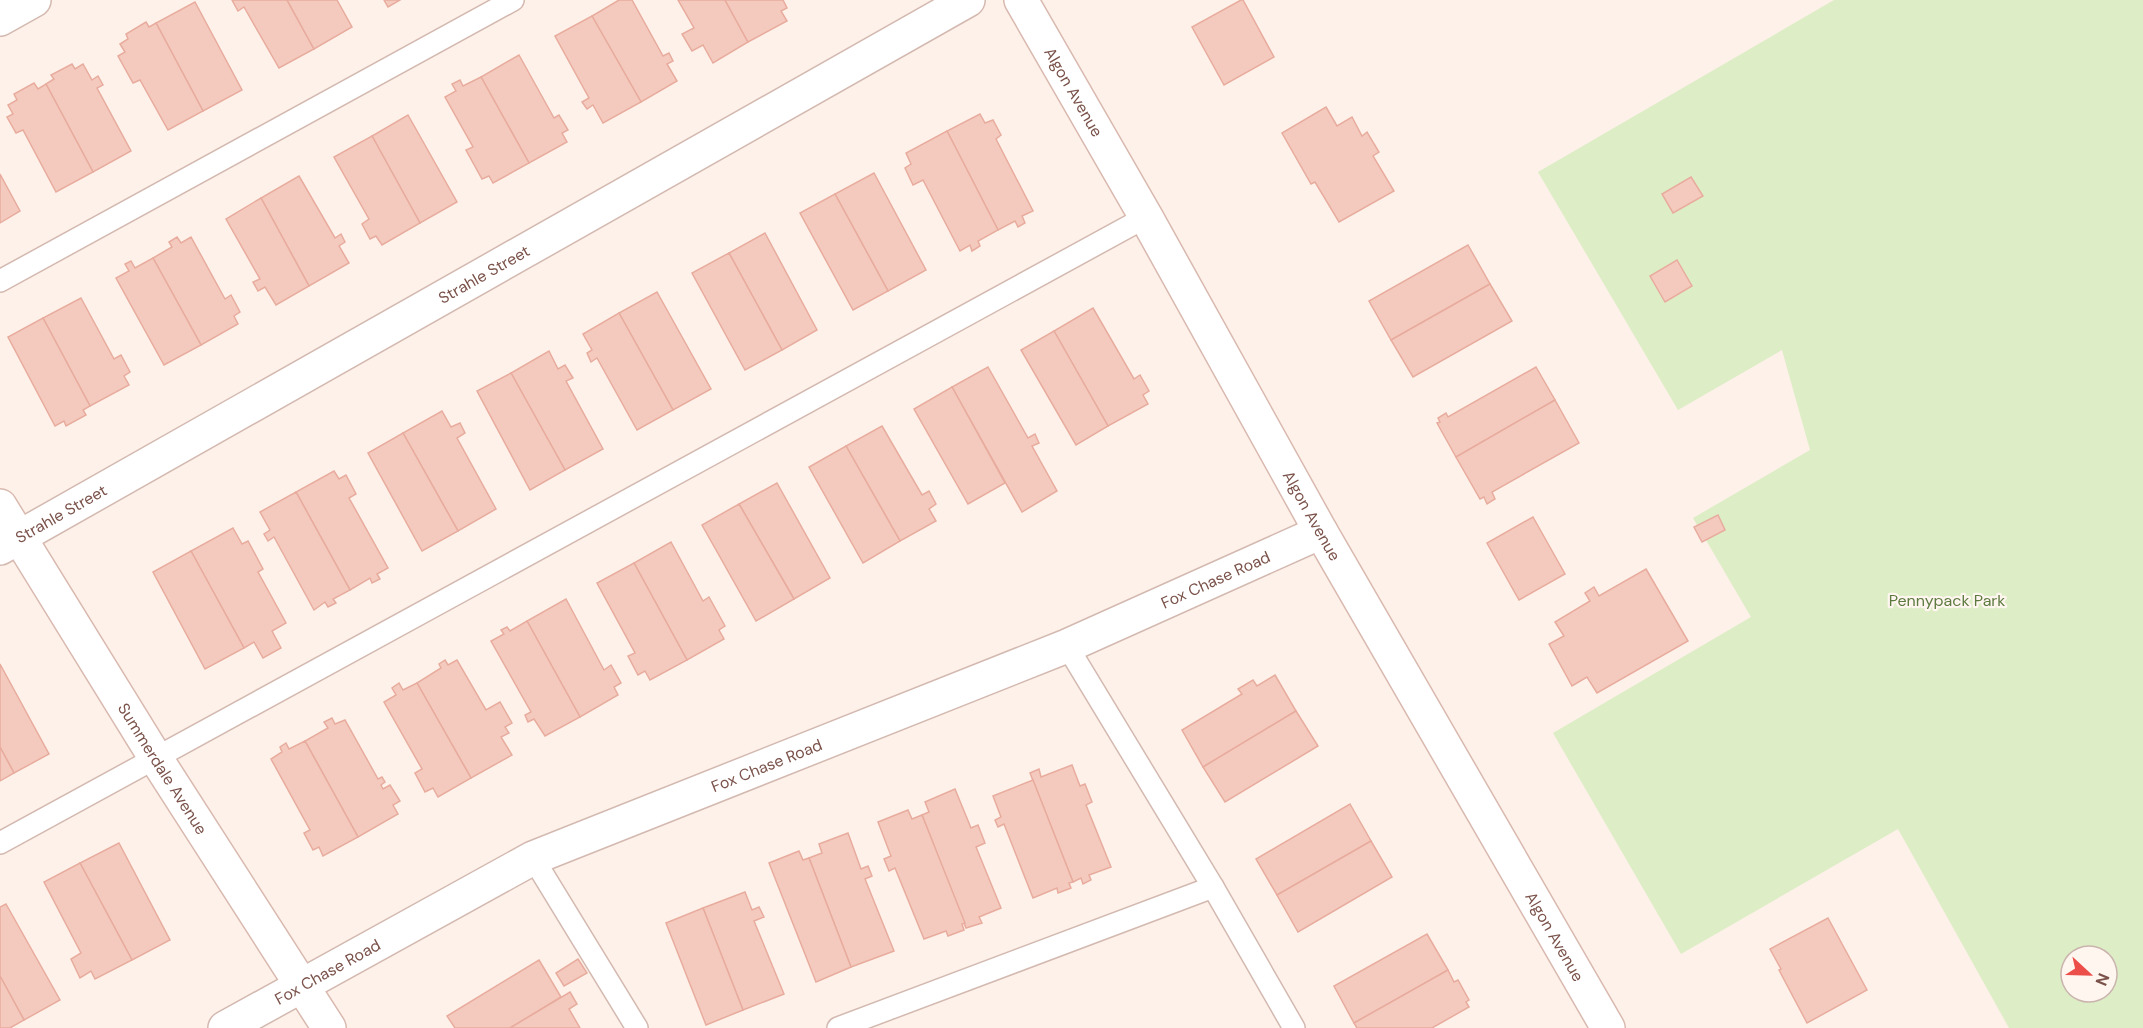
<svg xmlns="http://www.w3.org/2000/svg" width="2143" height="1028" viewBox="0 0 2143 1028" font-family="'DM Sans',sans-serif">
<rect width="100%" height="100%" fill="#fdf1e9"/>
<path fill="#ddedc5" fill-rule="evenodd" d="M 1834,0 L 2143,0 L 2143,1028 L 2009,1028 L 1898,829 L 1681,954 L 1553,733 L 1751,617 L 1693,518 L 1810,450 L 1782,350 L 1678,410 L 1538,172 ZM 2071,956 L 2107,956 L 2107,992 L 2071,992 Z"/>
<g fill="#f4cabf" stroke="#e8ac9e" stroke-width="1.5">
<polygon points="232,0 287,0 314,49 279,68 244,7 238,11"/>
<polygon points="287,0 337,0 352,27 314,49"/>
<polygon points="384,0 400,0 388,7"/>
<polygon points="619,0 632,0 663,56 669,53 673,61 667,64 677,81 641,102 592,16"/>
<polygon points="678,0 725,0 748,42 713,63 703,45 692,51 682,34 694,28"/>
<polygon points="725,0 783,0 787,8 781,11 787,21 748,42"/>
<polygon points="1241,0 1243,0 1274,57 1224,85 1192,27"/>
<polygon points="195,2 242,90 203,111 156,23"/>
<polygon points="592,16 641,102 603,123 593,105 587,109 582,102 589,98 555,36"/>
<polygon points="146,22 149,27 156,23 203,111 168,130 140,80 133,83 118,56 125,52 120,44 128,39 126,34"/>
<polygon points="519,55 554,118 559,115 568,130 562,133 567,142 529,163 481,77"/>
<polygon points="72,64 75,69 83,64 92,80 98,76 103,85 97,88 131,151 93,172 46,84 54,79 51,75"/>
<polygon points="481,77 529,163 493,183 489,176 482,179 466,150 473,147 445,97 456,91 452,84 460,80 463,86"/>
<polygon points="34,83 38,89 46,84 93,172 56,192 23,130 16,133 7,117 13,114 8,105 17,100 14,94"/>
<polygon points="1326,107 1337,126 1352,117 1362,136 1367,132 1379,152 1373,156 1394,191 1339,222 1315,182 1311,184 1282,133"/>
<polygon points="980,114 985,123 993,120 1001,135 996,139 1033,211 1022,216 1025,223 1018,227 1015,221 998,230 947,131"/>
<polygon points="408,115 457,202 420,223 372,136"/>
<polygon points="947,131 998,230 978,241 980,246 972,251 970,245 960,251 923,180 913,185 905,168 911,164 906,153"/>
<polygon points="372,136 420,223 382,245 376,236 370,239 362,224 369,219 334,157"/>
<polygon points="874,173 926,270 888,291 835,194"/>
<polygon points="0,174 20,211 0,223"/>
<polygon points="299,176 335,238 341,234 345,242 339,246 349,263 309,286 261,198"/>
<polygon points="1691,177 1703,196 1673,213 1662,194"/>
<polygon points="835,194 888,291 853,310 800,213"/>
<polygon points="261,198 309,286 276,305 265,287 258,291 253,282 260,279 226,219"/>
<polygon points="765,233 817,330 782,350 729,253"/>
<polygon points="177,237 181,243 191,237 225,299 231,295 240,312 234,316 238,324 201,345 153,258 172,247 169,242"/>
<polygon points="1468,245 1490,284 1391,340 1369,301"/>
<polygon points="729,253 782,350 745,370 692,273"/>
<polygon points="153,258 201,345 164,365 116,278 129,271 125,264 131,261 135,268"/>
<polygon points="1677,260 1692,286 1665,302 1650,276"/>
<polygon points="1490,284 1512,321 1413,377 1391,340"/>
<polygon points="657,292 711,389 673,410 619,313"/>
<polygon points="81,298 114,359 121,355 130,372 124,376 129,385 90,406 43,318"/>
<polygon points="1093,308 1134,379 1140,375 1149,391 1143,395 1148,404 1108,426 1054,331"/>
<polygon points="619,313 673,410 637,430 597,358 591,362 587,353 592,350 583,334"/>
<polygon points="43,318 90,406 83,410 86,415 66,426 64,421 55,426 8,337"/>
<polygon points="1054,331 1108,426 1076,445 1021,350"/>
<polygon points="549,351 558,369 565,365 573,378 566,381 603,449 565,470 511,373"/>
<polygon points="988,367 1028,438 1035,434 1039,443 1032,446 1057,491 1022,512 952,387"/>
<polygon points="1536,367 1555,400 1456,457 1437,423 1440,422 1438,418 1446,413 1448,417"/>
<polygon points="511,373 565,470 530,490 477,391"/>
<polygon points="952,387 1005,483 968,504 914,409"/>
<polygon points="1555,400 1579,443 1492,492 1495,499 1487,504 1484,497 1480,499 1456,457"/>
<polygon points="442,411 451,427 460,423 465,433 457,438 496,509 458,531 403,433"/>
<polygon points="882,426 922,495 929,491 936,504 929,509 936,521 900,541 846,446"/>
<polygon points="403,433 458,531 422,551 368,453"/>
<polygon points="846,446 900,541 863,563 809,467"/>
<polygon points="334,471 339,479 346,475 356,494 349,498 388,568 377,574 380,579 372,583 370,578 350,590 296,492"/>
<polygon points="777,483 830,578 794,599 739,504"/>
<polygon points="296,492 350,590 333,599 336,603 328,607 325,602 314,610 274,537 268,541 264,534 270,530 260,512"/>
<polygon points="739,504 794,599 756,621 702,525"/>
<polygon points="1718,515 1725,530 1702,542 1694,527"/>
<polygon points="1533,517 1565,574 1519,600 1487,543"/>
<polygon points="233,528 242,544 248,541 263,569 258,572 286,623 272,631 281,648 263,658 254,642 244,648 191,551"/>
<polygon points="671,542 703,601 709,597 725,626 719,630 724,639 687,660 634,563"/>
<polygon points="191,551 244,648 205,669 153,572"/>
<polygon points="634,563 687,660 650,680 645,671 638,675 628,656 635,653 597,583"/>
<polygon points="1646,569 1688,641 1597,693 1587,677 1572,686 1549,644 1564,636 1555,622 1590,601 1585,593 1594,587 1599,596"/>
<polygon points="566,599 604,670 611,665 621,683 614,687 618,695 580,717 527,621"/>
<polygon points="527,621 580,717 545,736 534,719 528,722 525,715 531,712 491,641 504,634 501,630 507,627 510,631"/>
<polygon points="445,660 448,665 457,660 486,710 500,702 512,723 505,727 509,733 501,737 512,755 471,778 417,683 441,668 439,664"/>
<polygon points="0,664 49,754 14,773 0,747"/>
<polygon points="1275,675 1296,711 1203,767 1182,730 1242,694 1238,689 1253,680 1257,686"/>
<polygon points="399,683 403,690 417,683 471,778 438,797 433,788 425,792 415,773 422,769 384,702 396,695 392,688"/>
<polygon points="1296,711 1318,746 1225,802 1203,767"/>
<polygon points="332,718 335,724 345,720 378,779 382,777 385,782 381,785 383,789 390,785 400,801 393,805 398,814 358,837 305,741 328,728 324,722"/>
<polygon points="305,741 358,837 323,856 319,847 313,850 304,833 310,830 271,759 282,752 280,747 286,743 289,749"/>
<polygon points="0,747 14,773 0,781"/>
<polygon points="1072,765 1080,786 1085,784 1092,802 1086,805 1111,867 1089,875 1091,880 1083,884 1081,878 1073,882 1030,773 1039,769 1041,777"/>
<polygon points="1033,780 1073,882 1069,883 1071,888 1058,893 1057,888 1033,898 1004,824 998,827 995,820 1001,817 993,796"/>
<polygon points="955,789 971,828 978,825 985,843 976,847 1001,908 979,917 982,923 966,928 922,815 929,812 925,802"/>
<polygon points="1350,804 1371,841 1277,895 1256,859"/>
<polygon points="908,810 912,819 922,815 965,923 962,924 964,930 948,936 946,931 924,939 895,868 889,871 884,859 891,856 878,822"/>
<polygon points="848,833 861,869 868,866 872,876 865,879 894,951 851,967 809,858 822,853 819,844"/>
<polygon points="1371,841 1392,877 1298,932 1277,895"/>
<polygon points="119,843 170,940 132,960 80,863"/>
<polygon points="799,851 803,860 809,858 851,967 816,982 769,863"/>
<polygon points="80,863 132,960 95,979 91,971 80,978 71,959 81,953 44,882"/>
<polygon points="745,892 752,910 759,907 764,917 754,921 784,994 743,1010 703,908"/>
<polygon points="6,904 60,1000 24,1020 0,976 0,907"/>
<polygon points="703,908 743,1010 706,1025 666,923"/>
<polygon points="1828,918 1867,990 1807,1023 1779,970 1781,969 1770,949"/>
<polygon points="1427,934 1448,970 1354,1023 1334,986"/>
<polygon points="578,959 587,973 564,986 556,973"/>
<polygon points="539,960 561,997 510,1028 455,1028 447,1016"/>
<polygon points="1448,970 1454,982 1458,980 1469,1000 1466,1002 1469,1007 1432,1028 1357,1028 1354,1023"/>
<polygon points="0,976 24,1020 10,1028 0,1028"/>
<polygon points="570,992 577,1004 569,1009 580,1028 510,1028"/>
</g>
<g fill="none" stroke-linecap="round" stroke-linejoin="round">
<g stroke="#d3b9b0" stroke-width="24">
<g id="lane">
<polyline points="0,281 513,0"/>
<polyline points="1067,646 1213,887 1294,1028"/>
<polyline points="0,843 1146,217"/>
<polyline points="533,858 637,1028"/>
<polyline points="838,1028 1213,887"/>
</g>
</g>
<g stroke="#d3b9b0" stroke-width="36">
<g id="street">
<polyline points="0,19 34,0"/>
<path id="s1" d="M 0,548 L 968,0"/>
<path id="s2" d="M 225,1028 L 533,858 L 1067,646 L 1321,532"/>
</g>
</g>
<g stroke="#d9b9af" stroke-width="36">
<g id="secondary">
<path id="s3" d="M 1021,0 L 1146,217 L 1321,532 L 1608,1028"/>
<path id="s4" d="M 0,506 L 155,757 L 329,1028"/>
</g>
</g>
<use href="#lane" stroke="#fff" stroke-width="21"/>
<use href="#street" stroke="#fff" stroke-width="33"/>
<use href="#secondary" stroke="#fff" stroke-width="33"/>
</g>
<g text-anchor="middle" stroke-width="4.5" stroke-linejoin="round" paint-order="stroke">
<g font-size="16" fill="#7a524a" stroke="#fff6f0">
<text dy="6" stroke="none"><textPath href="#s3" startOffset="106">Algon Avenue</textPath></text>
<text dy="6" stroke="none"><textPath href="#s1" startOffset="556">Strahle Street</textPath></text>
<text dy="6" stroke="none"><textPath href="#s1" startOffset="70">Strahle Street</textPath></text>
<text dy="6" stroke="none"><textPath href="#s3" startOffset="592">Algon Avenue</textPath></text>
<text dy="6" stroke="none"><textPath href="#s2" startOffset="1089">Fox Chase Road</textPath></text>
<text dy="6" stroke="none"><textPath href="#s2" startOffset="603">Fox Chase Road</textPath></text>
<text dy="6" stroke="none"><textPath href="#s4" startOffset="309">Summerdale Avenue</textPath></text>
<text dy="6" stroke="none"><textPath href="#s3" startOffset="1078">Algon Avenue</textPath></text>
<text dy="6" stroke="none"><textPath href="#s2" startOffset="117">Fox Chase Road</textPath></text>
</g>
<g font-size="16" fill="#5c7a3f" stroke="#fff6f0">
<text x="1947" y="606">Pennypack Park</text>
</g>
</g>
<g transform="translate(2089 974) rotate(112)"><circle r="28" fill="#fff6f0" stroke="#cab4ae" stroke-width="1.5"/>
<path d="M0-4.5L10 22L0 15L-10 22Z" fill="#ec4e49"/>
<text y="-9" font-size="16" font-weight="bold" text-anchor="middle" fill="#7a524a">N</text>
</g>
</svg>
